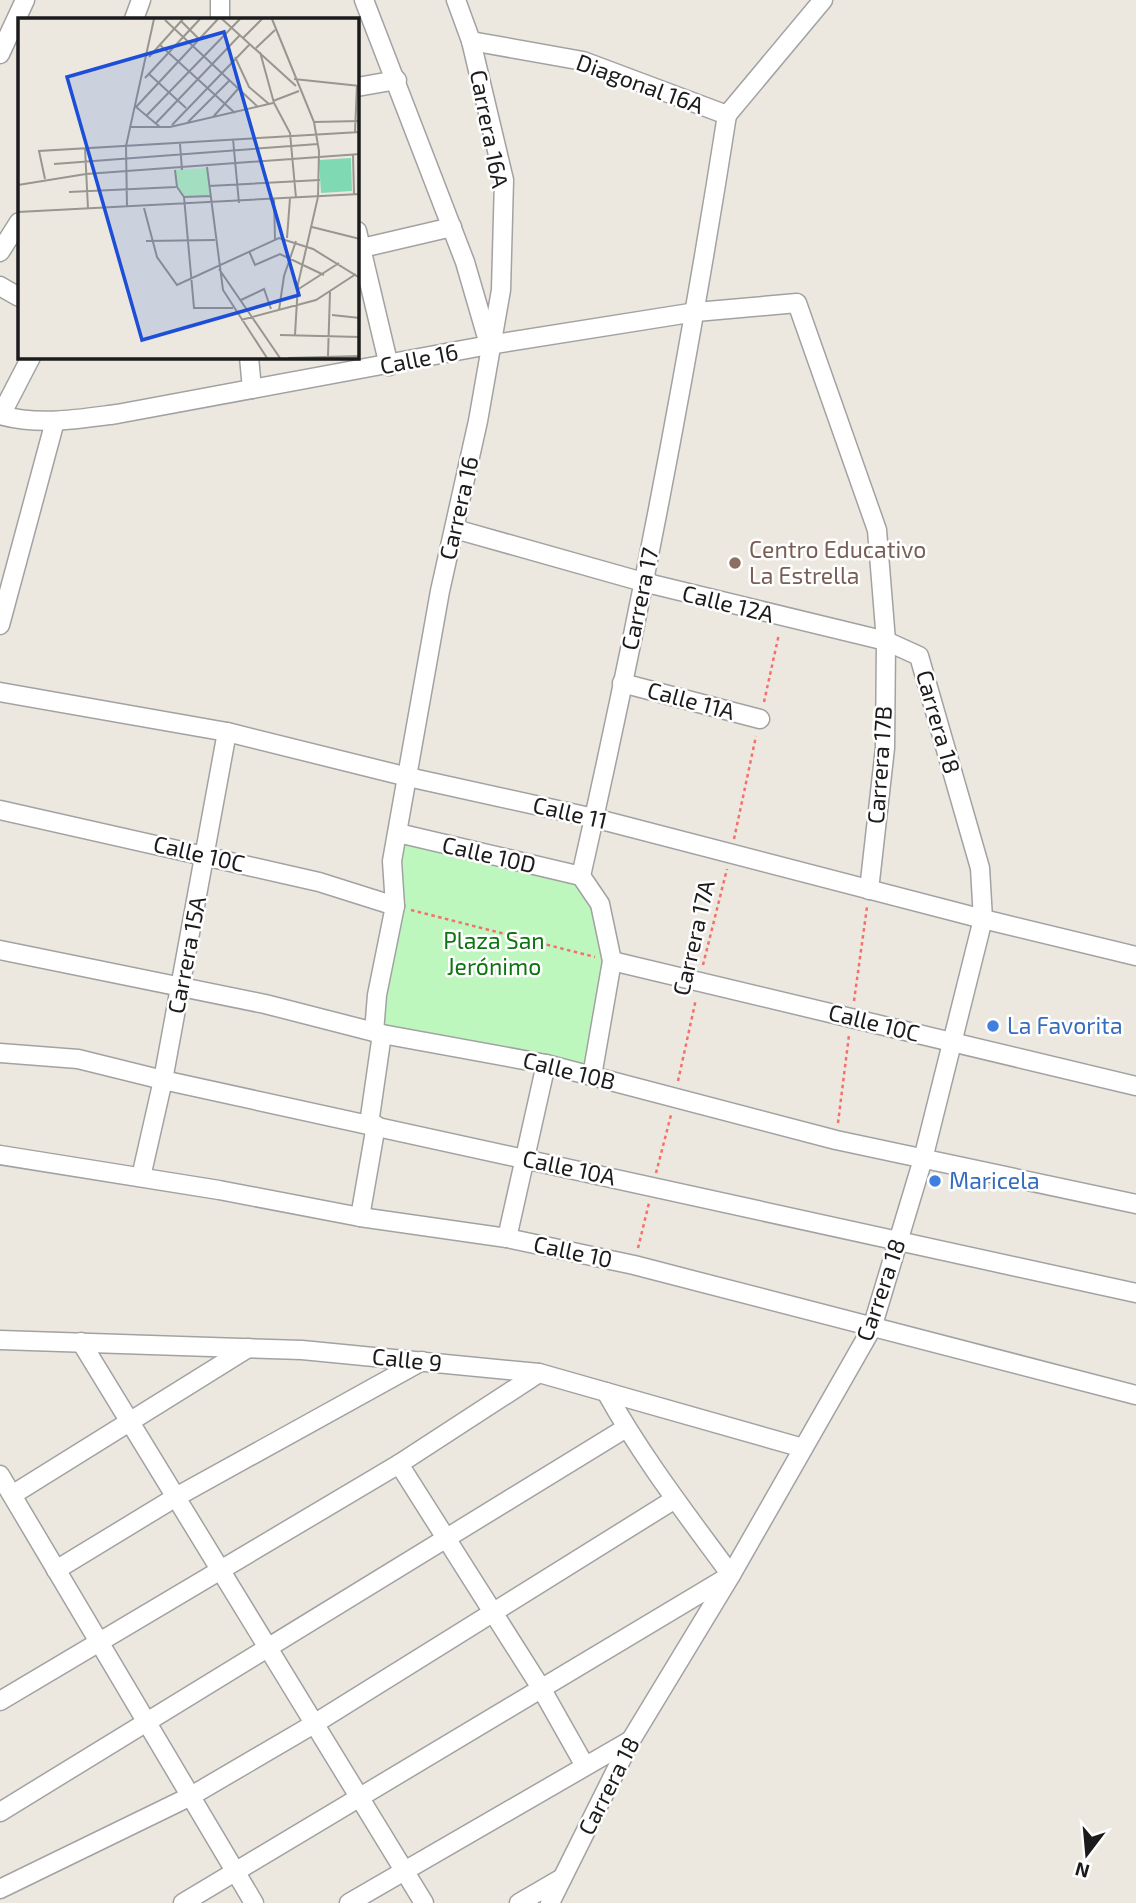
<svg xmlns="http://www.w3.org/2000/svg" width="1136" height="1903" viewBox="0 0 1136 1903" font-family="'Exo 2',sans-serif">
<rect width="100%" height="100%" fill="#ece8e0"/>
<polygon fill="#bdf7be" points="399,833 578,876 597,905 609,958 590,1073 376,1030"/>
<g fill="none" stroke-linecap="round" stroke-linejoin="round">
<g stroke="#a2a2a2" stroke-width="21">
<g id="minor">
<polyline points="220,0 220,19"/>
<polyline points="364,0 465,262 488,341"/>
<polyline points="134,19 141,0"/>
<polyline points="471,41 583,61 727,115"/>
<polyline points="0,54 25,0"/>
<polyline points="357,87 397,80"/>
<polyline points="727,115 823,0"/>
<polyline points="357,231 389,366"/>
<polyline points="362,248 452,227"/>
<polyline points="0,252 19,222"/>
<polyline points="0,286 19,297"/>
<polyline points="249,357 252,389"/>
<path d="M 0,415 C 39,426 78,419 117,414 L 489,345 L 696,312 L 797,303 L 877,530 L 886,641 L 885,748 L 869,890"/>
<polyline points="1,415 31,357"/>
<polyline points="455,529 643,582 886,641 919,656 980,868 983,919 923,1159 872,1328 731,1575 631,1740 550,1903"/>
<polyline points="0,625 55,421"/>
<polyline points="622,683 760,719"/>
<polyline points="0,692 227,732 408,777 594,818 983,919 1136,956"/>
<polyline points="0,810 319,882 395,906"/>
<polyline points="398,833 581,876"/>
<polyline points="0,950 265,1004 382,1034 546,1064 836,1140 1136,1204"/>
<polyline points="612,961 1136,1086"/>
<polyline points="374,1032 377,995 395,906 392,861 440,591 478,421 501,290 504,180 471,41 456,0"/>
<polyline points="0,1053 78,1059 163,1080 1136,1293"/>
<path d="M 592,1076 L 612,961 L 600,904 L 581,876 C 638,624 687,371 727,115"/>
<polyline points="369,1124 382,1034"/>
<polyline points="0,1155 219,1190 360,1217 507,1238 634,1265 1136,1395"/>
<polyline points="141,1177 163,1080 227,732"/>
<polyline points="360,1217 376,1125"/>
<polyline points="507,1238 546,1064"/>
<polyline points="0,1340 302,1350 539,1373 803,1448"/>
<polyline points="81,1342 424,1903"/>
<polyline points="399,1464 541,1688 585,1766"/>
<polyline points="0,1475 254,1903"/>
<polyline points="12,1495 248,1348"/>
<polyline points="56,1570 176,1497 422,1361"/>
<polyline points="0,1701 399,1464 539,1373"/>
<polyline points="0,1812 626,1428"/>
<polyline points="0,1889 191,1796 314,1724 675,1499"/>
<path d="M 183,1903 L 731,1575 C 687,1515 642,1457 606,1392"/>
<polyline points="349,1903 631,1740"/>
<polyline points="519,1903 562,1878"/>
</g>
</g>
<g stroke="#f57069" stroke-width="2.5" stroke-dasharray="3.5 3.5" stroke-linecap="butt">
<polyline points="764,702 779,634"/>
<polyline points="734,839 756,736"/>
<polyline points="411,910 595,957"/>
<polyline points="703,965 727,869"/>
<polyline points="854,1001 867,907"/>
<polyline points="678,1081 696,999"/>
<polyline points="838,1123 849,1035"/>
<polyline points="656,1173 671,1115"/>
<polyline points="638,1248 649,1203"/>
</g>
<use href="#minor" stroke="#fff" stroke-width="18"/>
</g>
<circle fill="#8d6e63" stroke="#fff" stroke-width="2.5" cx="735" cy="563" r="7"/>
<g fill="#3f7fe0" stroke="#fff" stroke-width="2.5">
<circle cx="993" cy="1026" r="7"/>
<circle cx="935" cy="1181" r="7"/>
</g>
<g text-anchor="middle" stroke-width="5" stroke-linejoin="round" paint-order="stroke">
<g font-size="23" fill="#1b1b1b" stroke="#fff">
<text transform="translate(640 84) rotate(20)" y="8">Diagonal 16A</text>
<text transform="translate(489 129) rotate(79)" y="8">Carrera 16A</text>
<text transform="translate(419 359) rotate(-11)" y="8">Calle 16</text>
<text transform="translate(459 508) rotate(-77)" y="8">Carrera 16</text>
<text transform="translate(640 599) rotate(-78)" y="8">Carrera 17</text>
<text transform="translate(728 604) rotate(14)" y="8">Calle 12A</text>
<text transform="translate(691 701) rotate(15)" y="8">Calle 11A</text>
<text transform="translate(938 722) rotate(74)" y="8">Carrera 18</text>
<text transform="translate(880 765) rotate(-86)" y="8">Carrera 17B</text>
<text transform="translate(570 813) rotate(13)" y="8">Calle 11</text>
<text transform="translate(199 854) rotate(13)" y="8">Calle 10C</text>
<text transform="translate(489 855) rotate(13)" y="8">Calle 10D</text>
<text transform="translate(694 938) rotate(-77)" y="8">Carrera 17A</text>
<text transform="translate(187 955) rotate(-79)" y="8">Carrera 15A</text>
<text transform="translate(874 1023) rotate(14)" y="8">Calle 10C</text>
<text transform="translate(569 1071) rotate(14)" y="8">Calle 10B</text>
<text transform="translate(569 1168) rotate(12)" y="8">Calle 10A</text>
<text transform="translate(573 1252) rotate(12)" y="8">Calle 10</text>
<text transform="translate(881 1290) rotate(-71)" y="8">Carrera 18</text>
<text transform="translate(407 1360) rotate(6)" y="8">Calle 9</text>
<text transform="translate(609 1786) rotate(-63)" y="8">Carrera 18</text>
</g>
<g font-size="23" fill="#785e54" stroke="#fff" text-anchor="start">
<text x="749" y="558">Centro Educativo<tspan x="749" dy="26">La Estrella</tspan></text>
</g>
<g font-size="23" fill="#0e7312" stroke="#fff">
<text x="494" y="949">Plaza San<tspan x="494" dy="26">Jerónimo</tspan></text>
</g>
<g font-size="23" fill="#366cbe" stroke="#fff" text-anchor="start">
<text x="1007" y="1034">La Favorita</text>
<text x="949" y="1189">Maricela</text>
</g>
</g>
<g transform="translate(18 18)">
<rect width="341" height="341" fill="#ece8e0"/>
<path d="M 189,150 L 193,178 L 167,179 L 159,169 L 157,152 Z" fill="#bdf7be"/>
<path d="M 333,140 L 334,173 L 303,175 L 301,142 Z" fill="#7fdab3"/>
<path fill="none" stroke="#989691" stroke-width="2" d="M 204,1 L 278,68M 254,1 L 296,104 L 301,133 L 300,179 L 280,266 L 277,317M 147,2 L 240,89M 163,3 L 181,21M 225,20 L 244,1M 142,27 L 217,95M 238,30 L 257,12M 242,34 L 256,85 L 272,115 L 278,180M 131,39 L 165,1M 217,39 L 231,69 L 251,86M 131,56 L 168,90M 127,60 L 182,1M 276,61 L 342,68M 255,83 L 281,73M 129,97 L 222,1M 195,99 L 220,71M 170,104 L 211,63M 296,104 L 342,103M 138,105 L 222,17M 154,107 L 232,26M 113,109 L 152,109 L 255,85M 142,109 L 118,89 L 200,1M 337,114 L 339,67M 215,121 L 221,185M 162,126 L 164,152M 67,130 L 70,191M 335,136 L 336,176M 36,146 L 300,126M 189,149 L 205,272 L 249,340M 157,152 L 159,169 L 166,179 L 176,290 L 215,290M 27,161 L 21,133 L 342,114M 0,167 L 68,156 L 342,136M 191,168 L 302,162M 51,174 L 158,169M 166,179 L 193,178M 256,181 L 257,221M 109,189 L 108,128 L 136,1M 126,190 L 139,239 L 159,267 L 261,220 L 295,231 L 342,260M 0,194 L 342,176M 294,209 L 342,221M 269,220 L 272,180M 128,223 L 197,222M 231,233 L 237,247 L 262,236 L 306,257M 201,251 L 262,340M 279,272 L 321,245M 223,282 L 246,271 L 253,291M 261,292 L 266,258 L 278,223M 314,297 L 342,300M 223,302 L 298,282 L 338,256M 262,317 L 342,319M 310,338 L 312,274M 270,340 L 342,338"/>
<path fill="#1d4ed8" fill-opacity="0.15" stroke="#1d4ed8" stroke-width="3.5" d="M 206,14 L 281,277 L 124,322 L 49,59 Z"/>
<rect width="341" height="341" fill="none" stroke="#1b1b1b" stroke-width="3.5"/>
</g>
<g transform="translate(1087 1854) rotate(196)" stroke="#ffffff" stroke-width="5" paint-order="stroke">
<path d="M0-5L12 26L0 18L-12 26Z" fill="#1b1b1b"/>
<text y="-10" font-size="19" font-weight="bold" text-anchor="middle" fill="#1b1b1b">N</text>
</g>
</svg>
